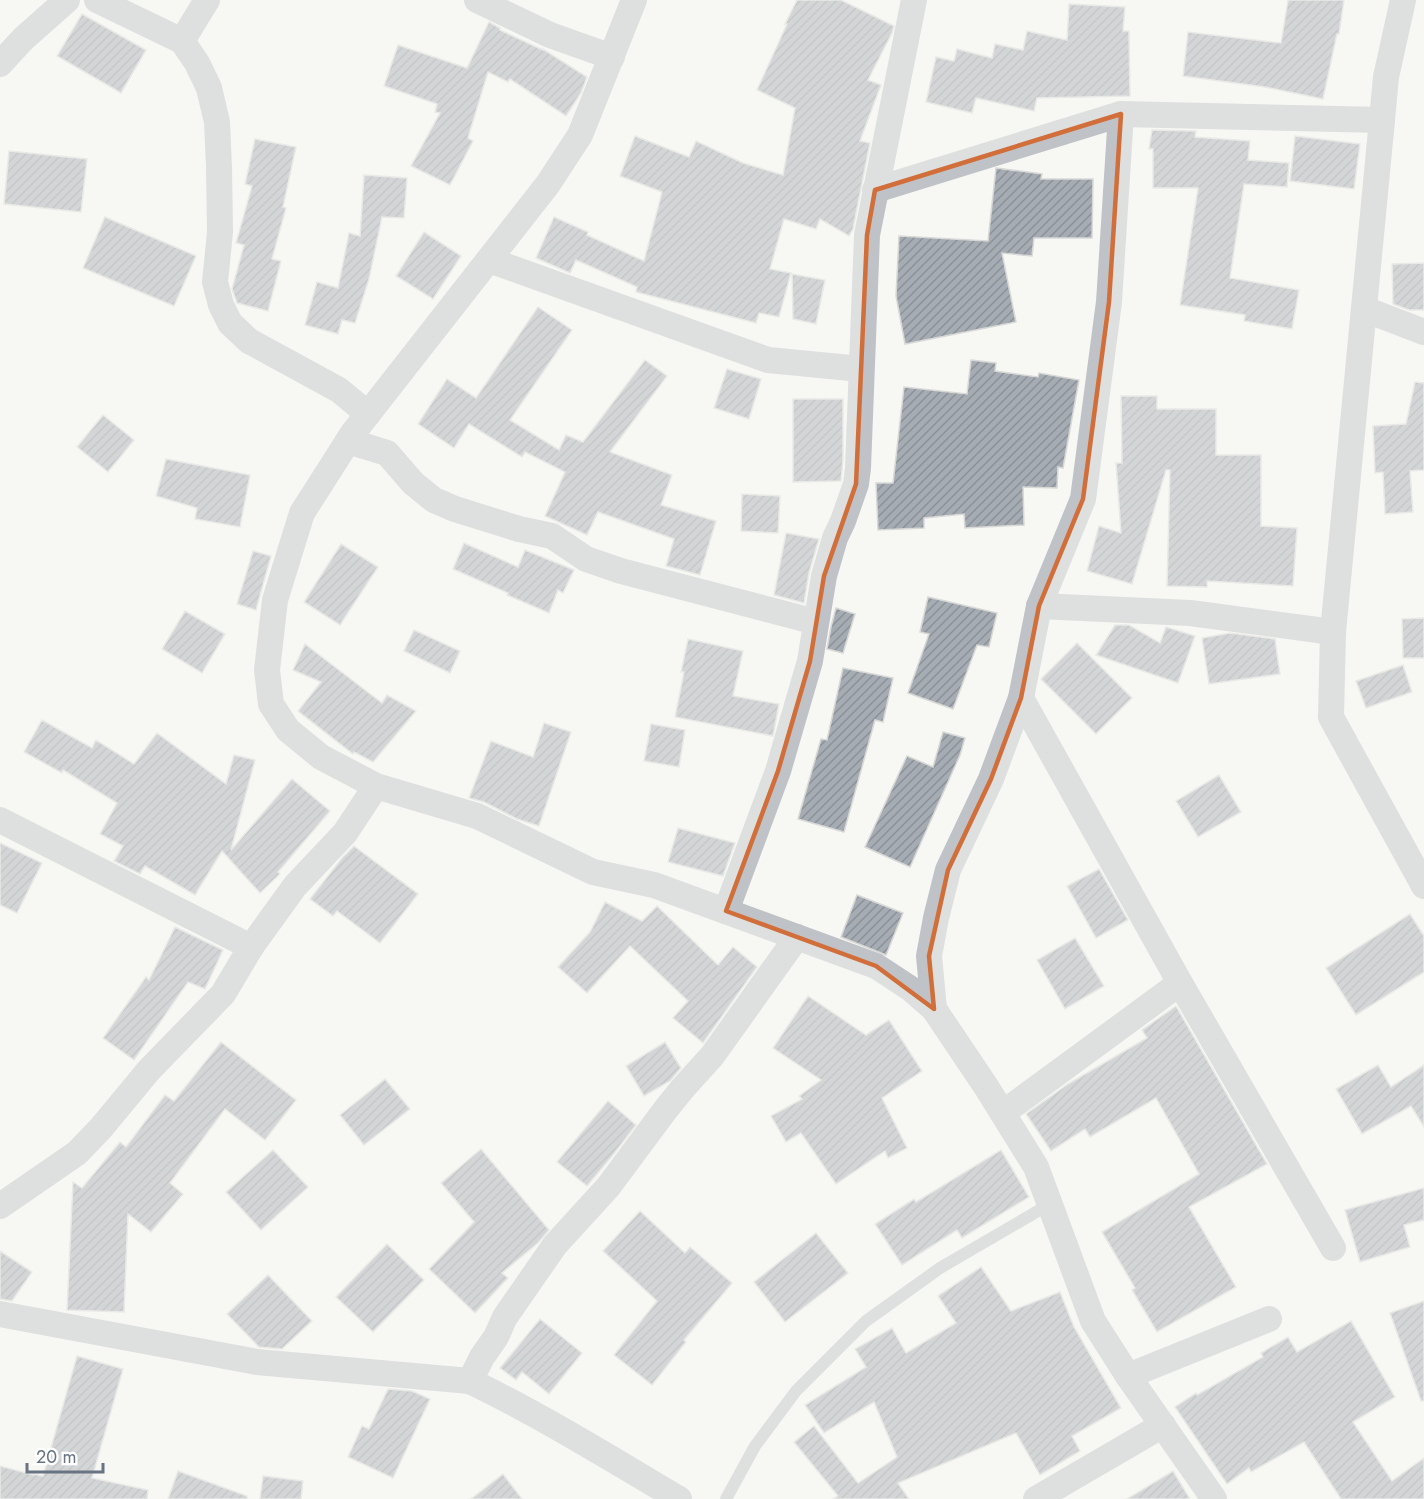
<svg xmlns="http://www.w3.org/2000/svg" width="1424" height="1499" viewBox="0 0 1424 1499" font-family="Jost,sans-serif">
<defs>
<pattern id="building-hatch" width="6" height="6" patternUnits="userSpaceOnUse" patternTransform="scale(1.5)"><rect width="6" height="6" fill="#a6acb3"/><path d="M-1 1l2-2M0 6l6-6M5 7l2-2" fill="none" stroke="#8b9197"/></pattern>
</defs>
<rect width="100%" height="100%" fill="#f7f7f4"/>
<g fill="url(#building-hatch)" stroke="#d8d9d7" stroke-width="1.5">
<polygon points="797,0 841,0 894,26 892,33 868,80 881,85 860,141 870,143 853,229 849,236 820,219 816,229 784,219 770,269 791,273 779,317 759,313 756,323 636,292 637,287 576,260 570,273 536,258 554,217 588,232 587,235 644,261 662,192 620,176 635,136 689,157 696,141 743,163 783,175 795,108 757,90 787,24 785,24"/>
<polygon points="1288,0 1344,0 1339,34 1337,34 1323,99 1265,87 1183,76 1188,32 1281,43"/>
<polygon points="1069,4 1125,7 1123,31 1129,31 1130,96 1037,98 1034,111 976,98 972,113 926,102 936,57 954,61 957,49 992,58 995,44 1023,50 1027,31 1067,40"/>
<polygon points="82,14 146,50 121,93 57,56"/>
<polygon points="489,22 500,28 500,30 543,50 543,49 587,77 581,93 566,116 510,79 508,82 488,72 468,138 473,141 450,185 411,166 440,113 435,112 437,104 384,86 398,45 467,68"/>
<polygon points="1152,130 1196,131 1195,137 1250,141 1248,160 1289,163 1287,187 1244,184 1230,278 1299,290 1292,329 1244,321 1245,315 1180,305 1198,188 1153,188 1153,149 1149,149"/>
<polygon points="1295,136 1360,144 1354,189 1290,181"/>
<polygon points="255,139 296,147 283,207 286,208 272,259 281,261 268,311 237,303 232,289 244,245 236,243 252,186 245,184"/>
<polygon points="9,151 87,159 81,212 4,204"/>
<polygon points="996,168 1042,174 1041,179 1093,179 1092,238 1034,238 1032,256 1002,253 1016,322 905,344 896,296 899,236 988,241"/>
<polygon points="364,175 407,178 404,218 382,217 369,279 355,323 342,320 338,334 305,325 317,282 338,288 349,233 360,236"/>
<polygon points="105,217 196,256 174,306 83,268"/>
<polygon points="424,232 461,256 433,299 396,276"/>
<polygon points="1424,263 1424,310 1409,310 1393,304 1392,264"/>
<polygon points="792,274 825,280 816,324 793,319"/>
<polygon points="538,307 572,330 510,420 559,450 566,435 583,442 645,360 667,376 610,452 672,475 661,505 716,521 700,575 666,566 674,539 598,512 587,535 545,516 565,472 525,452 522,457 469,424 454,448 418,424 447,379 476,398"/>
<polygon points="971,360 996,363 995,371 1038,377 1039,373 1079,380 1063,468 1058,467 1057,488 1023,487 1024,525 965,528 964,514 924,518 924,528 878,530 876,483 893,483 904,387 967,394"/>
<polygon points="727,369 761,379 749,419 714,408"/>
<polygon points="1415,382 1424,383 1424,470 1410,471 1413,512 1385,514 1383,472 1375,473 1373,426 1406,424"/>
<polygon points="1121,396 1157,396 1157,409 1216,409 1216,455 1261,455 1261,526 1297,528 1293,586 1207,581 1207,587 1167,586 1170,470 1166,470 1132,584 1087,571 1099,526 1121,533 1116,463 1122,463"/>
<polygon points="793,399 843,399 843,460 841,481 793,482"/>
<polygon points="103,415 134,440 108,472 77,447"/>
<polygon points="166,459 250,475 240,527 195,519 197,508 156,496"/>
<polygon points="742,494 780,496 778,533 741,531"/>
<polygon points="786,533 819,539 809,573 804,603 774,595"/>
<polygon points="464,543 518,567 525,550 574,570 563,593 558,590 549,613 507,595 508,593 453,569"/>
<polygon points="341,544 378,567 340,625 304,602"/>
<polygon points="253,551 271,556 256,610 237,604"/>
<polygon points="928,597 997,613 989,647 977,645 953,709 908,693 929,634 920,632"/>
<polygon points="836,608 855,614 843,653 827,649 831,627"/>
<polygon points="185,611 225,634 202,673 162,649"/>
<polygon points="1424,618 1424,658 1403,658 1402,619"/>
<polygon points="1115,625 1129,625 1160,643 1166,627 1195,636 1178,683 1096,655"/>
<polygon points="414,630 460,651 450,673 404,651"/>
<polygon points="1230,633 1275,639 1280,674 1209,684 1202,638"/>
<polygon points="688,639 743,651 733,696 779,704 773,736 675,717 684,672 681,672"/>
<polygon points="1077,643 1132,698 1096,734 1041,679"/>
<polygon points="305,644 382,703 387,695 416,711 373,762 354,752 353,754 298,711 321,682 293,670"/>
<polygon points="1403,665 1412,692 1366,708 1356,681"/>
<polygon points="843,668 893,678 883,722 875,720 844,832 798,819 821,739 827,740"/>
<polygon points="42,720 92,748 96,740 134,764 157,733 226,784 234,755 255,760 231,850 292,779 330,811 278,872 280,874 260,893 222,851 195,895 145,866 140,874 114,861 123,846 100,834 117,803 63,770 62,773 24,752"/>
<polygon points="544,723 571,732 539,826 517,819 484,802 469,798 491,741 533,757"/>
<polygon points="651,724 685,730 679,767 644,761"/>
<polygon points="943,732 965,738 960,755 910,867 865,847 907,756 933,767"/>
<polygon points="1219,775 1241,812 1198,837 1176,801"/>
<polygon points="678,828 735,843 723,876 668,862"/>
<polygon points="0,843 42,863 17,913 0,905"/>
<polygon points="354,846 418,894 380,943 337,911 333,916 310,899 342,858"/>
<polygon points="1099,869 1128,920 1096,938 1067,886"/>
<polygon points="857,895 903,913 886,955 841,937"/>
<polygon points="605,902 642,921 657,906 718,965 733,947 757,967 703,1043 673,1018 688,1001 630,946 587,993 558,967 590,932"/>
<polygon points="1410,914 1424,936 1424,972 1356,1015 1326,968"/>
<polygon points="175,927 223,950 205,989 188,982 134,1060 103,1038 146,977 149,980"/>
<polygon points="1075,938 1104,986 1065,1009 1037,960"/>
<polygon points="808,996 866,1035 889,1020 922,1071 882,1098 907,1148 888,1158 885,1151 836,1184 801,1133 786,1142 771,1116 802,1099 799,1096 821,1080 773,1048"/>
<polygon points="1176,1006 1267,1164 1189,1207 1236,1287 1157,1332 1132,1290 1135,1288 1102,1232 1199,1174 1156,1098 1090,1137 1085,1129 1051,1151 1026,1114 1068,1084 1147,1038 1142,1030"/>
<polygon points="221,1042 296,1100 265,1140 225,1109 170,1183 183,1194 151,1232 128,1214 124,1312 67,1310 73,1182 82,1188 120,1142 126,1147 165,1095 174,1101"/>
<polygon points="665,1042 681,1068 670,1081 644,1096 626,1066"/>
<polygon points="1378,1065 1391,1087 1424,1065 1424,1127 1411,1106 1362,1134 1336,1089"/>
<polygon points="385,1079 410,1109 364,1145 340,1115"/>
<polygon points="608,1101 636,1125 613,1155 587,1186 557,1162"/>
<polygon points="481,1149 549,1230 538,1243 502,1273 508,1278 475,1313 429,1269 474,1222 441,1183"/>
<polygon points="273,1150 308,1187 261,1230 226,1192"/>
<polygon points="1001,1150 1029,1197 962,1238 957,1230 902,1265 875,1224 914,1199 916,1202"/>
<polygon points="1424,1188 1424,1220 1404,1225 1410,1247 1360,1262 1345,1210"/>
<polygon points="640,1211 685,1253 690,1247 732,1283 684,1340 686,1342 652,1385 614,1355 657,1301 603,1251"/>
<polygon points="816,1233 848,1273 785,1322 754,1282"/>
<polygon points="387,1244 424,1280 373,1332 336,1297"/>
<polygon points="0,1251 32,1272 12,1301 0,1299"/>
<polygon points="981,1267 1011,1311 1060,1292 1074,1327 1121,1408 1072,1436 1080,1451 1040,1475 1016,1433 898,1483 909,1499 833,1499 838,1496 794,1442 814,1426 858,1483 897,1457 874,1402 824,1433 805,1405 866,1367 855,1349 892,1328 906,1353 956,1323 938,1296"/>
<polygon points="268,1275 312,1321 282,1349 259,1347 227,1314"/>
<polygon points="1424,1301 1424,1401 1421,1401 1390,1313"/>
<polygon points="540,1319 582,1353 549,1394 522,1372 516,1380 500,1368"/>
<polygon points="1351,1321 1395,1397 1353,1422 1392,1481 1424,1458 1424,1499 1341,1499 1304,1442 1251,1472 1249,1468 1227,1484 1175,1407 1196,1393 1197,1395 1263,1357 1261,1353 1288,1337 1297,1352"/>
<polygon points="77,1356 123,1369 92,1478 148,1490 147,1499 0,1499 0,1466 34,1475 34,1474 43,1476"/>
<polygon points="388,1389 412,1391 430,1399 393,1478 348,1457 362,1426 369,1429"/>
<polygon points="178,1471 247,1496 247,1499 168,1499"/>
<polygon points="1173,1471 1190,1499 1127,1499"/>
<polygon points="503,1474 522,1499 471,1499"/>
<polygon points="263,1476 303,1481 301,1499 260,1499"/>
</g>
<g fill="none" stroke-linecap="round" stroke-linejoin="round">
<polyline stroke="#bfc2c6" stroke-width="12" points="726,1499 755,1446 796,1391 866,1321 940,1268 1050,1204"/>
<g stroke="#bfc2c6" stroke-width="26">
<polyline points="97,0 182,41 197,63 209,88 217,122 219,167 220,232 215,282 221,305 230,323 249,341 339,390 368,414"/>
<polyline points="477,0 550,35 612,57"/>
<polyline points="634,0 580,135 548,184 353,433 302,513 275,600 267,670 271,704 288,730 321,757 376,786 477,816 593,872 654,885 876,966 911,989 934,1009 987,1088 1036,1167 1093,1321 1128,1376 1214,1499"/>
<polyline points="1403,0 1386,77 1382,120 1333,632 1331,717 1424,886"/>
<polyline points="182,41 207,0"/>
<polyline points="0,64 23,39 67,0"/>
<polyline points="875,190 1121,114 1382,120"/>
<polyline points="489,260 768,360 861,369"/>
<polyline points="1364,309 1424,332"/>
<polyline points="348,441 387,453 413,483 434,500 455,509 519,529 552,536 586,559 621,571 816,622"/>
<polyline points="1039,606 1190,613 1333,632"/>
<polyline points="1021,698 1180,983 1333,1248"/>
<polyline points="0,820 251,947"/>
<polyline points="726,911 778,771 810,661 824,576 835,538 843,521 856,484 858,468 867,235 914,0"/>
<polyline points="934,1009 929,956 936,918 948,870 991,779 1021,698 1039,606 1083,499 1109,302 1121,114"/>
<polyline points="1003,1113 1180,983"/>
<polyline points="0,1206 77,1153 101,1128 149,1070 223,994 251,947 295,886 345,833 376,786"/>
<polyline points="0,1314 257,1362 470,1381"/>
<polyline points="1128,1376 1269,1319"/>
<path d="M 679,1499 C 610,1458 542,1416 470,1381 L 482,1357 L 496,1337 L 505,1317 L 555,1245 L 608,1187 L 666,1109 L 683,1088 L 712,1056 L 797,937"/>
<polyline points="1036,1499 1163,1425"/>
</g>
</g>
<path d="M0 0H1424V1499H0ZM 1121,114 L 1109,302 L 1083,499 L 1039,606 L 1021,698 L 991,779 L 948,870 L 929,956 L 934,1009 L 876,966 L 726,911 L 778,771 L 810,661 L 824,576 L 856,484 L 867,235 L 875,190 Z" fill="#f7f7f4" fill-opacity=".55" fill-rule="evenodd"/>
<path fill="none" stroke="#d16e3a" stroke-width="4.5" stroke-linejoin="round" d="M 1121,114 L 1109,302 L 1083,499 L 1039,606 L 1021,698 L 991,779 L 948,870 L 929,956 L 934,1009 L 876,966 L 726,911 L 778,771 L 810,661 L 824,576 L 856,484 L 867,235 L 875,190 Z"/>
<path d="M27 1463v9h76v-9" fill="none" stroke="#697482" stroke-width="3"/>
<text x="36" y="1463" font-size="18" fill="#697482" stroke="#ffffff" stroke-width="4.5" paint-order="stroke">20 m</text>
</svg>
